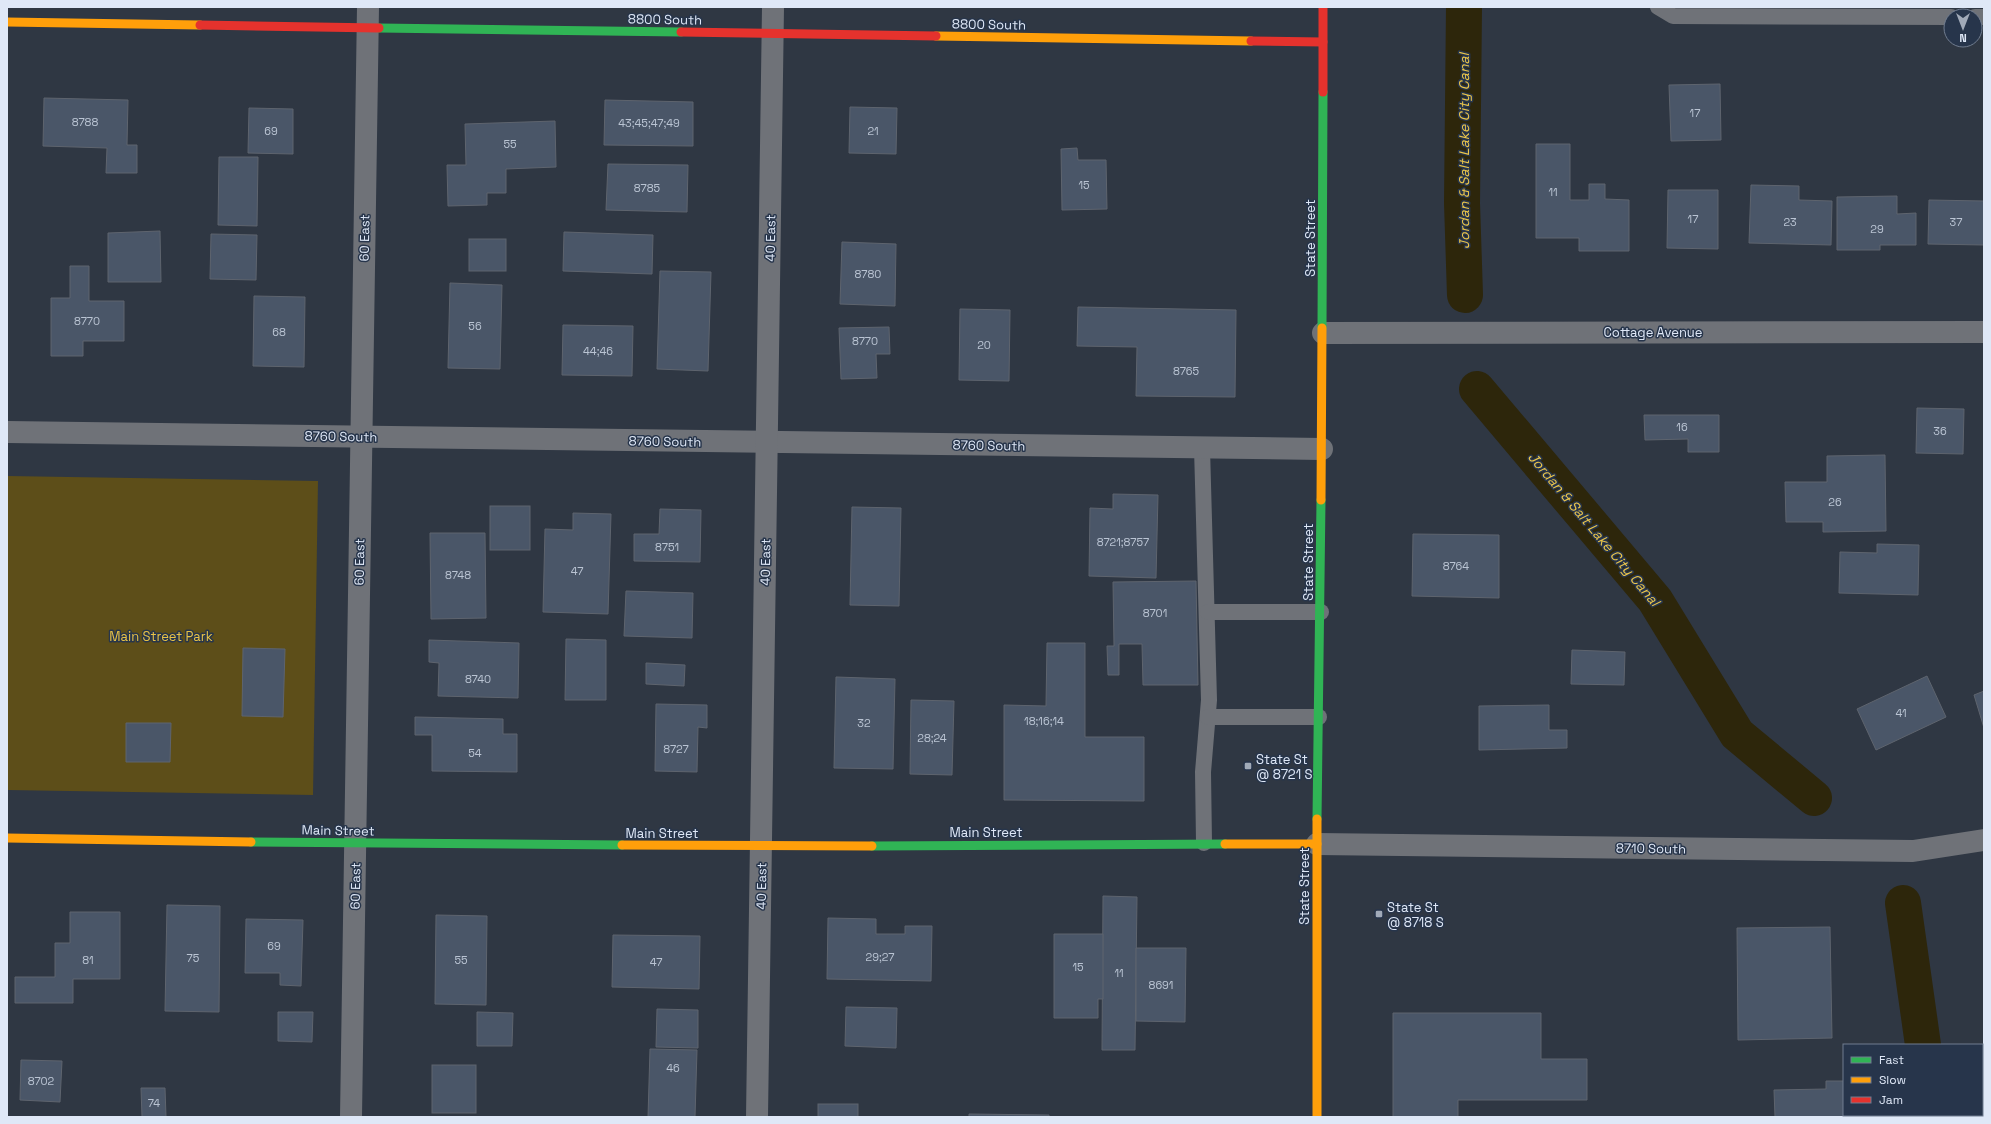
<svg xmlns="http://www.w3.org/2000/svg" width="1991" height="1124" viewBox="0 0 1991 1124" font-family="'Space Grotesk',sans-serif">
<rect width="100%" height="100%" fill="#2f3743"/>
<polygon fill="#5d4e19" points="7,476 318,481 313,795 7,790"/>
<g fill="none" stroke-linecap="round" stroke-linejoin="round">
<g stroke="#2d260b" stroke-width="36">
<polyline points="1464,7 1462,203 1465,295"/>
<polyline points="1477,389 1655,600 1737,734 1814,798"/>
<polyline points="1903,903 1923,1045"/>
<polyline points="1929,1115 1929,1117"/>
</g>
</g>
<g fill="#4a5668" stroke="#5e646e">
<polygon points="1720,84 1721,140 1671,141 1669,85"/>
<polygon points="44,98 128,100 127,145 137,145 137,173 106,173 107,148 43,146"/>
<polygon points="605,100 693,102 693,146 604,145"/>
<polygon points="850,107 897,108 896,154 849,153"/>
<polygon points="249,108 293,109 293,154 248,153"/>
<polygon points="555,121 556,167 506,169 506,193 487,193 487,205 448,206 447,165 466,165 465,124"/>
<polygon points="1536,144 1570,144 1570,200 1589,200 1589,184 1605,184 1605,199 1629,200 1629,251 1579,251 1579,238 1536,238"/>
<polygon points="1077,148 1078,160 1106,160 1107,209 1062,210 1061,149"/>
<polygon points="219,157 258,157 257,226 218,225"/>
<polygon points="608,164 688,165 687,212 606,210"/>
<polygon points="1751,185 1799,186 1799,200 1832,201 1831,245 1749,243"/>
<polygon points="1668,190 1718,190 1718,249 1667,248"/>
<polygon points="1897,196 1897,214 1916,213 1916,245 1880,245 1880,250 1837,250 1837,197"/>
<polygon points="1929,200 1984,201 1984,245 1928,244"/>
<polygon points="160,231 161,282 108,282 108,233"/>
<polygon points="564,232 653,235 652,274 563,271"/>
<polygon points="211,234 257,235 256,280 210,279"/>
<rect x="469" y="239" width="37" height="32"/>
<polygon points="842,242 896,244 895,306 840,304"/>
<polygon points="70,266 89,266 89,301 124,301 124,341 83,341 83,356 51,356 51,298 70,298"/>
<polygon points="660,271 711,272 708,371 657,369"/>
<polygon points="450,283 502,285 500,369 448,368"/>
<polygon points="254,296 305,297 304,367 253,366"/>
<polygon points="1078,307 1236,310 1235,397 1136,396 1137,347 1077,346"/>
<polygon points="960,309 1010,310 1009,381 959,380"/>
<polygon points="563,325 633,326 632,376 562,375"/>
<polygon points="889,327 890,354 876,354 877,378 841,379 839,328"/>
<polygon points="1917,408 1964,409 1963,454 1916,453"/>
<polygon points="1644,415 1719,415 1719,452 1688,452 1688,439 1645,440"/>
<polygon points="1885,455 1886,531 1823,532 1823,522 1786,522 1785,482 1827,482 1827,456"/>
<polygon points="1113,494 1158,495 1156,578 1089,576 1090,508 1113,509"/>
<rect x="490" y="506" width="40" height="44"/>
<polygon points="852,507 901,508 899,606 850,605"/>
<polygon points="660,509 701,510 700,562 634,561 634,534 659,534"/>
<polygon points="573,513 611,514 608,614 543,612 545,529 573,530"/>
<polygon points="430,533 485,533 486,618 431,619"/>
<polygon points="1413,534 1499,535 1499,598 1412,596"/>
<polygon points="1877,544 1919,545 1918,595 1839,593 1840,552 1877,553"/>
<polygon points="1196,581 1198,685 1143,685 1142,644 1119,644 1119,675 1108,675 1107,646 1114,646 1113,582"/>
<polygon points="626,591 693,593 692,638 624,636"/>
<polygon points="566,639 606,640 606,700 565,700"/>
<polygon points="429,640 519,643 518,698 438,696 439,663 429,662"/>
<polygon points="1047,643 1085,643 1085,737 1144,737 1144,801 1004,800 1004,705 1046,706"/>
<polygon points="243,648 285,649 283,717 242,716"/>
<polygon points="1572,650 1625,652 1624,685 1571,684"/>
<polygon points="646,663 685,665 684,686 646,684"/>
<polygon points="1927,676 1946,717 1876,750 1857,709"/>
<polygon points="836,677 895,679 893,769 834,768"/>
<polygon points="1984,691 1984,728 1974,695"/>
<polygon points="911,700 954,701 952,775 910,774"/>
<polygon points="656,704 707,705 707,728 698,727 697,772 655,771"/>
<polygon points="1549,705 1549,730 1567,730 1567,748 1479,750 1479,706"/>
<polygon points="415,717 503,719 503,734 517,734 517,772 432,771 432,735 415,735"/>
<polygon points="126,723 171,723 170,762 126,762"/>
<polygon points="1103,896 1137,897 1135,1050 1102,1050"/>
<polygon points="167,905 220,906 219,1012 165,1011"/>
<polygon points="70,912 120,912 120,979 73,979 73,1003 15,1003 15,977 55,977 55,943 70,943"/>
<polygon points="436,915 487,916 486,1005 435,1004"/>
<polygon points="828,918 876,919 876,934 905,934 905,926 932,926 931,981 827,979"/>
<polygon points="246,919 303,920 301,986 280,985 280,973 245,973"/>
<polygon points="1830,927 1832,1038 1738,1040 1737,928"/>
<polygon points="1054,934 1103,934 1103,999 1098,999 1098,1018 1054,1018"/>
<polygon points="613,935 700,936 699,989 612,987"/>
<polygon points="1136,948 1186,948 1185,1022 1136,1021"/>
<polygon points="846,1007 897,1008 896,1048 845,1046"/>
<polygon points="657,1009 698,1010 698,1048 656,1047"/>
<polygon points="278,1012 313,1012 312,1042 278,1041"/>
<polygon points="477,1012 513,1013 512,1046 477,1046"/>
<polygon points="1393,1013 1541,1013 1541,1059 1587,1059 1587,1100 1458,1100 1458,1117 1393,1117"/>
<polygon points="650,1049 697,1050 695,1117 648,1117"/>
<polygon points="21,1060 62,1061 60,1102 20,1100"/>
<rect x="432" y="1065" width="44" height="48"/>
<polygon points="1826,1081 1844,1081 1844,1117 1775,1117 1774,1090 1826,1089"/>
<polygon points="141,1088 165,1088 166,1117 142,1117"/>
<rect x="818" y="1104" width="40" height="13"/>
<polygon points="969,1114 1049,1115 1049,1117 969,1117"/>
</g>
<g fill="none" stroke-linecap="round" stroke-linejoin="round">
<g stroke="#6f7278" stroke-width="16">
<polyline points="1658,7 1673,16 1951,17"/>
<polyline points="1975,17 1984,17"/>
<polyline points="1202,448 1209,700 1203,772 1204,843"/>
<polyline points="1208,612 1321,612"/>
<polyline points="1208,717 1319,717"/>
</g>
<g stroke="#6f7278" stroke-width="22">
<polyline points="1323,333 1984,332"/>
<polyline points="7,432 1322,449"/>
<polyline points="1317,844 1913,851 1984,840"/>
<polyline points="351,1117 368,7"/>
<polyline points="757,1117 773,7"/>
</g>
<g stroke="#30b455" stroke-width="9">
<polyline points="379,28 681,32"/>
<polyline points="1322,328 1323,92"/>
<polyline points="1317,819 1321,500"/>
<polyline points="251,842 622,845"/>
<polyline points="872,846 1225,844"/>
</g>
<g stroke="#ff9f0a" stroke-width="9">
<polyline points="7,22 200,25"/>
<polyline points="936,36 1251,41"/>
<polyline points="1321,500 1322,328"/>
<polyline points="7,838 251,842"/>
<polyline points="1225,844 1317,844"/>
<polyline points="622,845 872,846"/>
<polyline points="1317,1117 1317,819"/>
</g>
<g stroke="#e5322d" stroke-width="9">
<polyline points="200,25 379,28"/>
<polyline points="681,32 936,36"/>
<polyline points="1251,41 1323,42"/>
<polyline points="1323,92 1323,7"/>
</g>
</g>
<g fill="#a1aab8" stroke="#27354b" stroke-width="1.5">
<rect x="1244" y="762" width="8" height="8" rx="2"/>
<rect x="1375" y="910" width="8" height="8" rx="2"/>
</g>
<g text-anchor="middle" stroke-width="3" stroke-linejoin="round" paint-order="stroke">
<g font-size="11" fill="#bac4d3">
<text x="1695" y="117">17</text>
<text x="85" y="126">8788</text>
<text x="649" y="127">43;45;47;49</text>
<text x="271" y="135">69</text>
<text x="873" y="135">21</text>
<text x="510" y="148">55</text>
<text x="1084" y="189">15</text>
<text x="647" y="192">8785</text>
<text x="1553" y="196">11</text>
<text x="1693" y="223">17</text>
<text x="1790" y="226">23</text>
<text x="1956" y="226">37</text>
<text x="1877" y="233">29</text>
<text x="868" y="278">8780</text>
<text x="87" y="325">8770</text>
<text x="475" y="330">56</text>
<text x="279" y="336">68</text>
<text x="865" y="345">8770</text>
<text x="984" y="349">20</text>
<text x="598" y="355">44;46</text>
<text x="1186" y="375">8765</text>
<text x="1682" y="431">16</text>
<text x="1940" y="435">36</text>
<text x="1835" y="506">26</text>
<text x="1123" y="546">8721;8757</text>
<text x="667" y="551">8751</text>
<text x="1456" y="570">8764</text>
<text x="577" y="575">47</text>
<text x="458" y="579">8748</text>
<text x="1155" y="617">8701</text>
<text x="478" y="683">8740</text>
<text x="1901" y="717">41</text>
<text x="1044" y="725">18;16;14</text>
<text x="864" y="727">32</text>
<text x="932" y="742">28;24</text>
<text x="676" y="753">8727</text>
<text x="475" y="757">54</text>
<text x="274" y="950">69</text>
<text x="880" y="961">29;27</text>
<text x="193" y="962">75</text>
<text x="88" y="964">81</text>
<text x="461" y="964">55</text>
<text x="656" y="966">47</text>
<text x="1078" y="971">15</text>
<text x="1119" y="977">11</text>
<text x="1161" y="989">8691</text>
<text x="673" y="1072">46</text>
<text x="41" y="1085">8702</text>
<text x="154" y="1107">74</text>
</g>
<g font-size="13" fill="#dfe8f7" stroke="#27354b">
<text transform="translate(665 19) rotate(1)" y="5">8800 South</text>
<text transform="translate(989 24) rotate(1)" y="5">8800 South</text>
<text transform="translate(364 238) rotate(-89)" y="5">60 East</text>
<text transform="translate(770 238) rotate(-89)" y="5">40 East</text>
<text transform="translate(1310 238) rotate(-90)" y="5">State Street</text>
<text x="1653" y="337">Cottage Avenue</text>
<text transform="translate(341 436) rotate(1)" y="5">8760 South</text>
<text transform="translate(665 441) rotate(1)" y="5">8760 South</text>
<text transform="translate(989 445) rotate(1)" y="5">8760 South</text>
<text transform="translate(359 562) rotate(-89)" y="5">60 East</text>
<text transform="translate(765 562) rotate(-89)" y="5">40 East</text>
<text transform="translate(1308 562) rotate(-90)" y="5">State Street</text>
<text transform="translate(338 830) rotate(1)" y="5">Main Street</text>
<text x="986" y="837">Main Street</text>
<text x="662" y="838">Main Street</text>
<text transform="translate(1651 848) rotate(1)" y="5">8710 South</text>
<text transform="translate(355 886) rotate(-89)" y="5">60 East</text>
<text transform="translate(761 886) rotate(-89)" y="5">40 East</text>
<text transform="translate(1304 886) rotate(-90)" y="5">State Street</text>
</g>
<g font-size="13" fill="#e9c346" stroke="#27354b">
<text x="161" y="641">Main Street Park</text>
</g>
<g font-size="13" fill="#dfe8f7" stroke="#27354b" text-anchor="start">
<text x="1256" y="764">State St<tspan x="1256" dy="15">@ 8721 S</tspan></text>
<text x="1387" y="912">State St<tspan x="1387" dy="15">@ 8718 S</tspan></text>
</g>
<g font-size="14" font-style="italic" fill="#edc74a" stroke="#27354b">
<text transform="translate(1464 151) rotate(-90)" y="5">Jordan &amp; Salt Lake City Canal</text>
<text transform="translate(1594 529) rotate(50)" y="5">Jordan &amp; Salt Lake City Canal</text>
</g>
</g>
<rect width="1991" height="1124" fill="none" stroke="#dfe8f7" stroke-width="16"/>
<rect x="1843" y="1044" width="140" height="72" fill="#27354b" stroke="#717d90"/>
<rect x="1851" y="1057" width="20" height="6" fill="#30b455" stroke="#717d90"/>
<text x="1879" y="1064" font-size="12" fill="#dfe8f7">Fast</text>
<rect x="1851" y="1077" width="20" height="6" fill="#ff9f0a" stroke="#717d90"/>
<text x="1879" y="1084" font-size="12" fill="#dfe8f7">Slow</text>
<rect x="1851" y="1097" width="20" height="6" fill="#e5322d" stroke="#717d90"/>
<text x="1879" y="1104" font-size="12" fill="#dfe8f7">Jam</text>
<g transform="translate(1963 28) rotate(180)"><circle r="19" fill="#27354b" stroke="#717d90"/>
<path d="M0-3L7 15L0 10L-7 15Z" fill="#a1aab8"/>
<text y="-6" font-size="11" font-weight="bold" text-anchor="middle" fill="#dfe8f7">N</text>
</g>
</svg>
